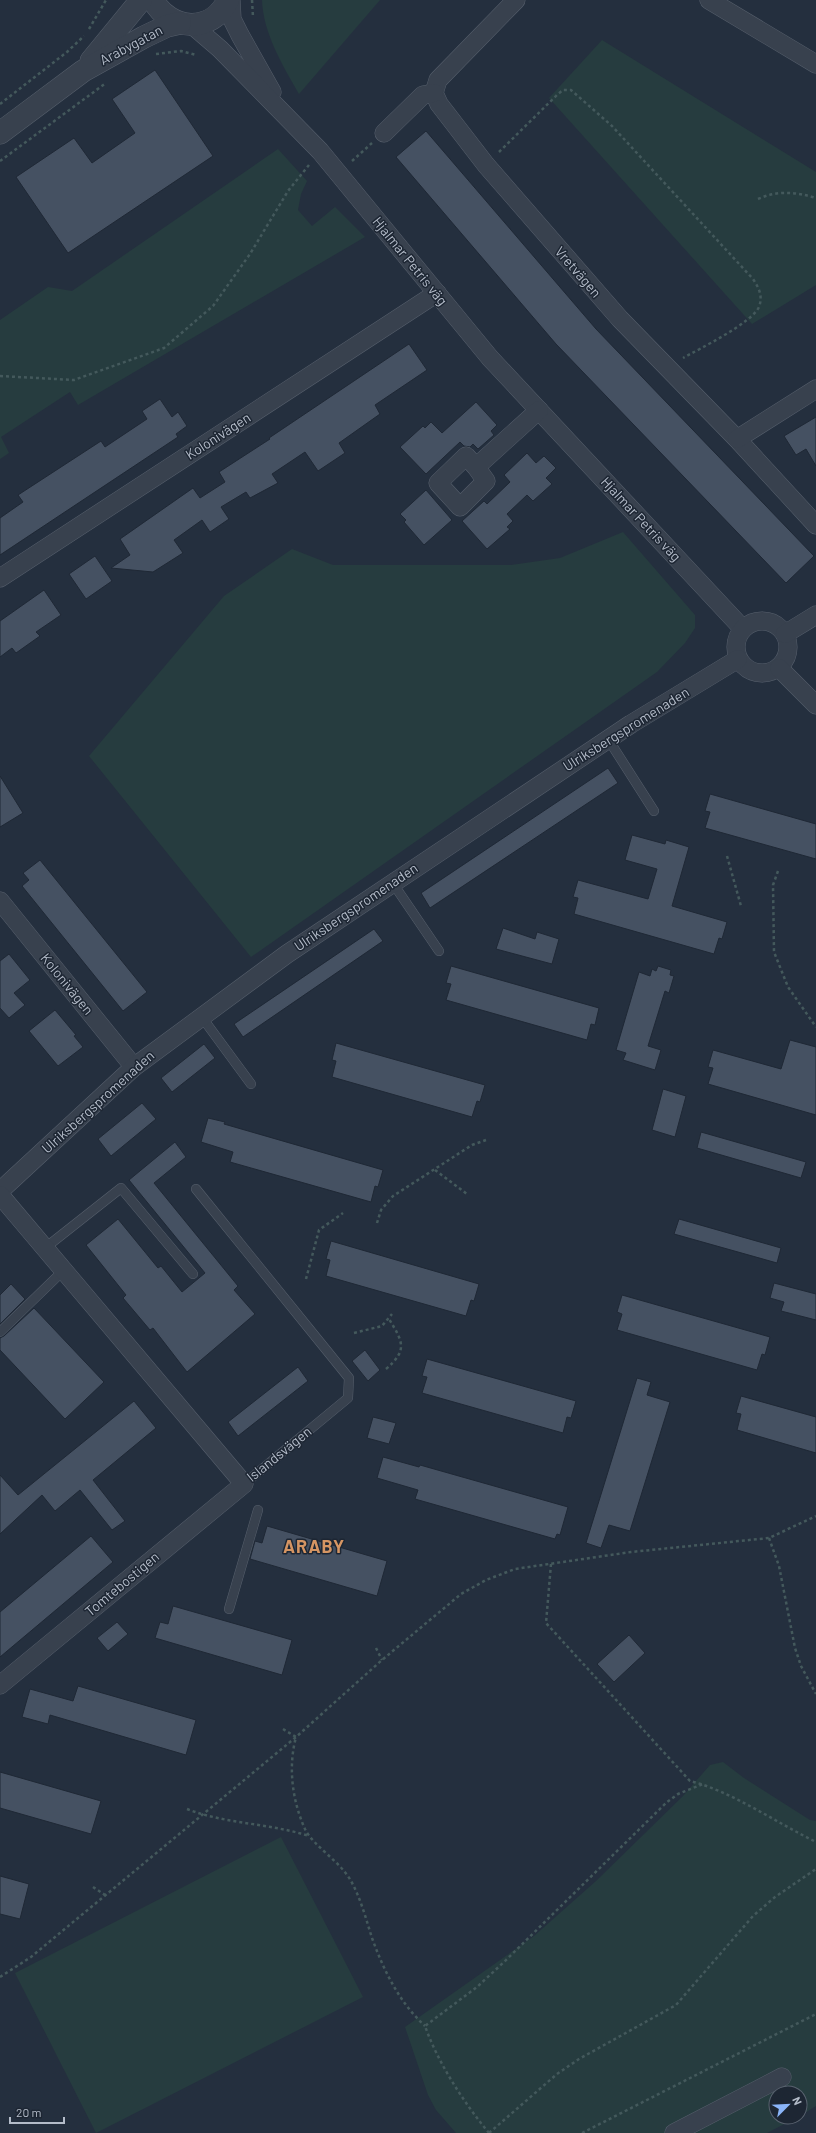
<svg xmlns="http://www.w3.org/2000/svg" width="816" height="2133" viewBox="0 0 816 2133" font-family="Barlow,sans-serif">
<rect width="100%" height="100%" fill="#242f3e"/>
<g fill="#263c3f">
<path d="M 262,0 L 380,0 L 299,94 C 283,66 263,33 262,0 Z"/>
<polygon points="602,40 816,172 816,285 752,324 549,98"/>
<polygon points="278,149 307,181 301,194 298,210 312,226 335,207 365,237 78,405 70,392 1,437 9,453 0,459 0,320 48,287 72,291"/>
<polygon points="623,532 695,615 695,628 685,643 657,672 251,957 89,756 224,596 292,549 333,565 511,565 560,558"/>
<polygon points="723,1762 744,1778 810,1820 816,1821 816,2106 800,2116 800,2093 776,2093 776,2117 798,2117 767,2133 456,2133 436,2110 428,2095 405,2027 534,1936 596,1881 683,1796 710,1765"/>
<polygon points="281,1837 363,1997 96,2133 15,1973"/>
</g>
<g fill="#455162" stroke="#1f2835">
<polygon points="155,70 213,156 68,253 16,177 74,138 92,163 135,133 112,99"/>
<polygon points="426,131 596,329 814,556 786,583 556,344 396,157"/>
<polygon points="409,344 427,370 375,405 380,414 339,443 345,453 318,471 305,452 272,474 278,483 250,498 246,492 221,507 229,519 210,532 202,520 174,540 183,553 153,572 111,568 130,555 120,539 193,488 200,498 225,482 219,472 270,439 269,438"/>
<polygon points="160,399 172,417 178,412 187,426 176,434 178,437 0,555 0,518 23,502 18,495 101,441 105,447 147,419 142,411"/>
<polygon points="476,402 497,425 491,431 494,435 478,449 473,444 470,447 464,446 460,442 426,474 400,447 423,426 425,428 431,422 442,433"/>
<polygon points="816,417 816,466 806,449 796,455 784,436"/>
<polygon points="527,453 536,463 544,456 556,468 546,478 552,484 533,501 527,495 507,514 513,521 507,527 510,529 487,549 462,521 484,501 487,504 510,482 504,475"/>
<polygon points="426,490 452,520 424,545 404,522 406,520 400,514"/>
<polygon points="95,556 112,581 86,599 69,574"/>
<polygon points="44,590 61,615 36,632 40,636 16,653 12,648 0,657 0,621"/>
<polygon points="608,768 618,783 430,908 421,893"/>
<polygon points="0,776 23,813 0,827"/>
<polygon points="710,794 816,824 816,859 705,828 710,812 705,811"/>
<polygon points="632,835 665,844 666,840 689,847 672,906 727,922 722,939 719,938 714,954 574,914 578,898 573,897 578,880 648,899 657,869 625,860"/>
<polygon points="40,860 147,992 123,1011 22,886 29,880 23,873"/>
<polygon points="503,928 535,939 537,932 559,939 552,964 496,949"/>
<polygon points="374,929 383,941 243,1037 234,1024"/>
<polygon points="9,954 30,980 14,993 25,1005 9,1018 0,1008 0,961"/>
<polygon points="451,966 599,1008 595,1025 591,1024 587,1040 446,1000 451,984 446,983"/>
<polygon points="658,966 671,970 670,975 674,976 669,993 665,991 648,1046 661,1050 655,1070 623,1060 626,1053 616,1050 639,972 650,976 652,969 656,971"/>
<polygon points="55,1010 76,1035 74,1036 83,1047 58,1066 29,1031"/>
<polygon points="790,1040 816,1047 816,1115 708,1084 713,1068 708,1067 713,1050 781,1069"/>
<polygon points="336,1043 485,1085 480,1102 477,1101 472,1117 332,1077 336,1061 332,1060"/>
<polygon points="204,1044 215,1058 172,1092 161,1078"/>
<polygon points="663,1089 686,1096 675,1137 652,1130"/>
<polygon points="142,1103 156,1119 111,1156 98,1139"/>
<polygon points="208,1118 225,1122 224,1124 383,1170 378,1187 375,1186 371,1202 230,1162 233,1152 201,1142"/>
<polygon points="701,1132 806,1162 801,1178 697,1148"/>
<polygon points="175,1142 186,1157 154,1183 238,1286 234,1290 255,1314 187,1372 153,1328 150,1330 123,1298 126,1295 86,1245 118,1219 158,1268 161,1266 182,1292 205,1273 129,1180"/>
<polygon points="679,1219 781,1248 777,1263 674,1234"/>
<polygon points="331,1241 479,1284 474,1301 471,1300 466,1316 326,1276 330,1260 326,1259"/>
<polygon points="774,1283 816,1294 816,1320 781,1311 784,1302 770,1298"/>
<polygon points="11,1284 25,1299 0,1324 0,1295"/>
<polygon points="622,1295 770,1337 765,1355 762,1354 757,1370 617,1330 622,1314 617,1312"/>
<polygon points="34,1308 104,1382 65,1419 0,1350 0,1338 4,1336"/>
<polygon points="365,1350 380,1370 368,1381 352,1361"/>
<polygon points="427,1359 576,1401 571,1418 567,1417 563,1433 422,1393 427,1377 422,1376"/>
<polygon points="298,1367 308,1381 238,1436 228,1422"/>
<polygon points="637,1378 651,1382 647,1395 670,1402 630,1531 609,1525 601,1548 586,1543"/>
<polygon points="741,1396 816,1417 816,1453 737,1430 741,1414 736,1413"/>
<polygon points="134,1401 156,1428 93,1480 125,1521 112,1530 80,1490 55,1511 42,1495 0,1534 0,1475 18,1495"/>
<polygon points="373,1417 396,1423 389,1444 367,1438"/>
<polygon points="383,1457 419,1467 420,1465 568,1507 560,1535 557,1534 555,1539 415,1499 418,1490 377,1478"/>
<polygon points="267,1526 387,1561 377,1596 250,1559 255,1541 262,1543"/>
<polygon points="91,1536 113,1562 0,1657 0,1612"/>
<polygon points="173,1606 292,1640 282,1675 155,1638 160,1622 168,1624"/>
<polygon points="117,1622 128,1634 108,1651 97,1638"/>
<polygon points="629,1635 645,1653 614,1682 597,1664"/>
<polygon points="78,1686 196,1720 186,1755 50,1715 48,1724 22,1717 30,1689 73,1701"/>
<polygon points="0,1772 101,1801 91,1834 0,1808"/>
<polygon points="0,1876 29,1884 20,1919 0,1914"/>
</g>
<g fill="none" stroke-linecap="round" stroke-linejoin="round">
<g stroke="#565f6c" stroke-width="10">
<g id="service">
<polyline points="608,739 654,811"/>
<polyline points="392,882 439,951"/>
<polyline points="201,1016 251,1084"/>
<polyline points="196,1189 349,1378 348,1398 244,1484"/>
<polyline points="45,1248 121,1188 193,1274"/>
<polyline points="0,1332 64,1270"/>
<polyline points="229,1609 258,1510"/>
</g>
</g>
<g stroke="#565f6c" stroke-width="19">
<g id="minor">
<polyline points="231,0 232,19 240,35 272,92"/>
<polyline points="516,0 438,80 434,93 439,104 486,165 620,319 737,439 816,525"/>
<polyline points="709,0 816,64"/>
<polyline points="192,25 220,49 320,151 490,358 743,629"/>
<polyline points="384,133 423,95 434,93"/>
<polyline points="737,439 816,389"/>
<polyline points="476,467 486,481 460,507 438,483 466,456 476,467 539,410"/>
<polyline points="0,578 437,293"/>
<circle cx="762" cy="647" r="26"/>
<polyline points="785,634 816,615"/>
<polyline points="779,668 816,705"/>
<polyline points="0,901 134,1067"/>
<polyline points="0,1191 134,1067 287,954 631,724 738,659"/>
<polyline points="0,1195 244,1484 0,1685"/>
<polyline points="674,2133 782,2077"/>
</g>
</g>
<g stroke="#565f6c" stroke-width="23">
<g id="tertiary">
<path d="M 153,0 C 170,31 212,34 228,0"/>
<polyline points="91,61 141,0"/>
<polyline points="0,133 83,71 144,37 167,26 180,23"/>
</g>
</g>
<g stroke="#44595c" stroke-width="2.5" stroke-dasharray="3 3" stroke-linecap="butt">
<polyline points="252,0 253,17"/>
<polyline points="89,29 106,0"/>
<polyline points="156,54 181,51 196,55"/>
<polyline points="0,104 67,52 84,36"/>
<path d="M 499,152 L 558,94 L 563,90 L 571,90 L 612,126 L 753,279 C 759,288 763,296 759,307 C 752,323 699,349 683,358"/>
<polyline points="0,161 106,83"/>
<polyline points="352,161 372,143"/>
<path d="M 758,199 C 778,190 796,192 816,198"/>
<polyline points="0,376 74,380 164,348 213,306 250,254 288,191 309,165"/>
<polyline points="727,856 741,906"/>
<polyline points="778,871 773,885 774,952 788,987 816,1027"/>
<polyline points="435,1170 467,1194"/>
<polyline points="377,1223 381,1210 393,1196 472,1145 486,1140"/>
<polyline points="306,1279 319,1230 343,1213"/>
<polyline points="354,1333 382,1326 392,1314"/>
<path d="M 386,1369 C 408,1350 403,1342 389,1319"/>
<polyline points="769,1538 779,1566 795,1648 801,1666 816,1694"/>
<path d="M 551,1564 L 546,1623 L 690,1781 C 731,1791 777,1823 816,1842"/>
<polyline points="376,1648 382,1660"/>
<path d="M 283,1729 L 296,1737 C 288,1767 292,1800 305,1829 C 313,1846 340,1861 351,1881 C 361,1899 366,1919 372,1938 C 384,1971 399,2002 425,2026"/>
<path d="M 187,1809 C 225,1824 269,1823 309,1836"/>
<polyline points="93,1887 105,1895"/>
<polyline points="0,1977 31,1957 296,1737 382,1660 461,1594 486,1580 515,1569 631,1552 769,1538 816,1516"/>
<path d="M 489,2133 C 464,2103 438,2063 425,2026 L 477,1987 L 504,1962 L 667,1802 L 678,1794 L 703,1784"/>
<polyline points="489,2133 557,2074 579,2059 676,2005 753,1916 775,1897 816,1869"/>
<polyline points="582,2133 816,2014"/>
</g>
<use href="#service" stroke="#38414e" stroke-width="9"/>
<use href="#minor" stroke="#38414e" stroke-width="18"/>
<use href="#tertiary" stroke="#38414e" stroke-width="22"/>
</g>
<g text-anchor="middle" stroke-width="3" stroke-linejoin="round" paint-order="stroke">
<g font-size="14" fill="#b4bcc9" stroke="#1d2633">
<text transform="translate(131 45) rotate(-28)" y="5">Arabygatan</text>
<text transform="translate(410 261) rotate(51)" y="5">Hjalmar Petris väg</text>
<text transform="translate(578 272) rotate(49)" y="5">Vretvägen</text>
<text transform="translate(218 436) rotate(-33)" y="5">Kolonivägen</text>
<text transform="translate(641 519) rotate(47)" y="5">Hjalmar Petris väg</text>
<text transform="translate(626 729) rotate(-32)" y="5">Ulriksbergspromenaden</text>
<text transform="translate(356 907) rotate(-34)" y="5">Ulriksbergspromenaden</text>
<text transform="translate(67 984) rotate(51)" y="5">Kolonivägen</text>
<text transform="translate(98 1102) rotate(-42)" y="5">Ulriksbergspromenaden</text>
<text transform="translate(279 1454) rotate(-39)" y="5">Islandsvägen</text>
<text transform="translate(122 1584) rotate(-40)" y="5">Tomtebostigen</text>
</g>
<g font-size="18" font-weight="bold" letter-spacing="1" fill="#d59563" stroke="#1d2633">
<text x="314" y="1553">ARABY</text>
</g>
</g>
<g transform="translate(788 2105) rotate(66)"><circle r="19" fill="#1d2633" stroke="#59626f"/>
<path d="M0-3L7 15L0 10L-7 15Z" fill="#8ab4f8"/>
<text y="-6" font-size="11" font-weight="bold" text-anchor="middle" fill="#b4bcc9">N</text>
</g>
<path d="M10 2117v6h54v-6" fill="none" stroke="#b4bcc9" stroke-width="2"/>
<text x="16" y="2117" font-size="12" fill="#b4bcc9" stroke="#1d2633" stroke-width="3" paint-order="stroke">20 m</text>
</svg>
